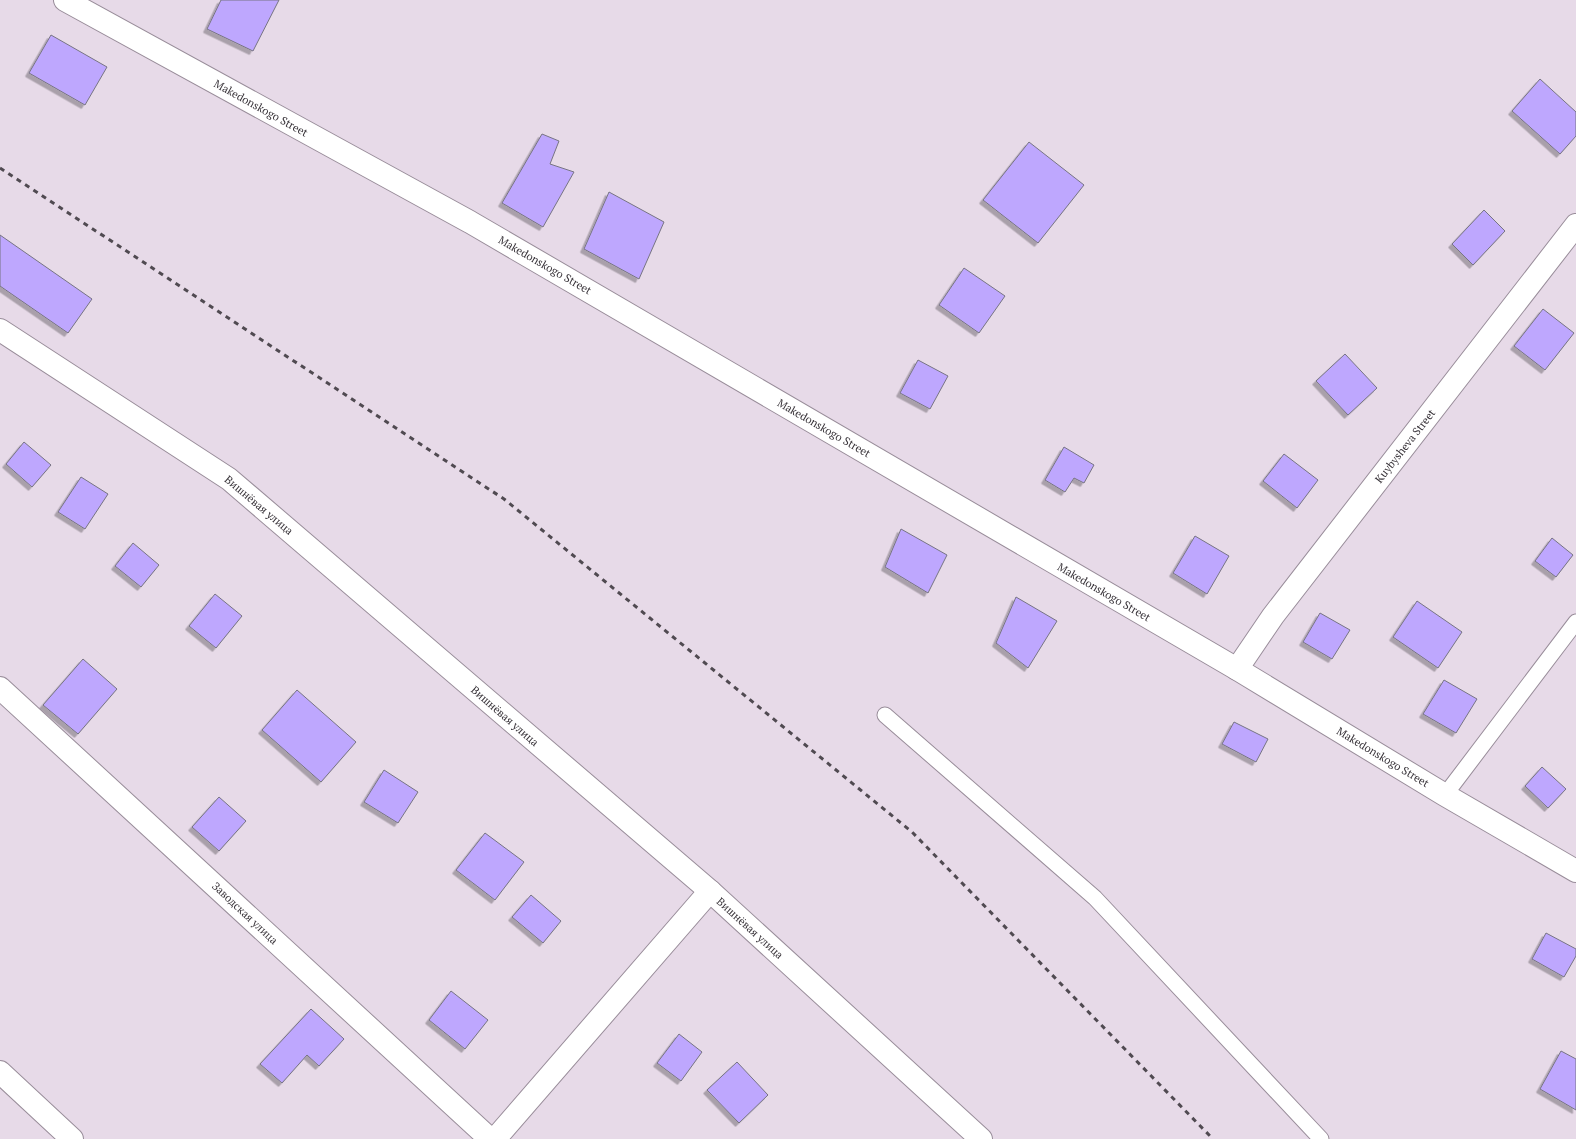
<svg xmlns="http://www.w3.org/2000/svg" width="1576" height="1139" viewBox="0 0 1576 1139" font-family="'PT Serif',serif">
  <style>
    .building { fill: #bea7fe; stroke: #777483; filter: url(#shadow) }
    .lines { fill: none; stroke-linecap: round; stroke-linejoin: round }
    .lane-casing { stroke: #998d9a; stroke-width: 17 }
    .street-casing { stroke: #998d9a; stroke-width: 24 }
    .secondary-casing { stroke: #998d9a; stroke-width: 24 }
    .lane { stroke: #fff; stroke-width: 15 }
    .street { stroke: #fff; stroke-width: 22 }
    .secondary { stroke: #fff; stroke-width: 22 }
    .rail { stroke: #504a51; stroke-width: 3; stroke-dasharray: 5 5; stroke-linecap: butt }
    .labels { text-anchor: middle; stroke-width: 4; stroke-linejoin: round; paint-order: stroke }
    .street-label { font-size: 11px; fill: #39343a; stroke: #fff }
  </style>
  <defs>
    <filter id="shadow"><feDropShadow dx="-3.5" dy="3.5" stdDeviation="0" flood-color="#0004"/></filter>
  </defs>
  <rect width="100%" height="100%" fill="#e7dae8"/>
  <path class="building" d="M221,0H279L253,51L207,29Z
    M51,35L107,67L85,105L29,73Z
    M1540,79L1576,112V136L1560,154L1512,111Z
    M542,134L559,141L550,164L574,172L543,227L502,203Z
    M1029,142L1084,185L1038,243L983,200Z
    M609,192L664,222L639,279L584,249Z
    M1484,210L1505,231L1473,265L1452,244Z
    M0,235L92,299L68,333L0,286Z
    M964,268L1005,296L979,333L939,305Z
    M1543,309L1574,333L1545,370L1514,346Z
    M1345,354L1377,388L1348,415L1316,381Z
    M918,360L948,376L930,409L900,393Z
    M24,442L51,465L32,487L6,464Z
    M1064,447L1094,465L1084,483L1074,478L1065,492L1045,480Z
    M1284,454L1318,480L1297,508L1263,481Z
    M81,477L108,494L85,529L58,512Z
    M901,529L947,555L928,593L885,567Z
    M1195,536L1229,556L1207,594L1173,573Z
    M1552,538L1573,555L1556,577L1535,561Z
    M133,543L159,565L141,587L115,566Z
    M215,594L242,616L216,648L189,626Z
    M1016,597L1057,621L1028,668L996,643Z
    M1417,601L1462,632L1438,668L1393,637Z
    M1320,613L1350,630L1332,659L1303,642Z
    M83,659L117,689L78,734L43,705Z
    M1444,680L1477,699L1456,733L1423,714Z
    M297,690L356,742L321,782L262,730Z
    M1234,722L1268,739L1256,762L1222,744Z
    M1542,767L1566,789L1548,808L1525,786Z
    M384,770L418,792L398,823L364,802Z
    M219,797L246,821L219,851L192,827Z
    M485,833L524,862L495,900L456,870Z
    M531,895L561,921L543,943L512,917Z
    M1546,933L1576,949V956L1564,977L1532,959Z
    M451,991L488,1020L465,1049L429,1020Z
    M311,1009L344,1039L319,1066L307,1055L282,1083L260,1064Z
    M679,1034L702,1052L681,1081L657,1063Z
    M1561,1051L1576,1059V1110L1540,1089Z
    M737,1062L768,1095L739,1123L707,1090Z"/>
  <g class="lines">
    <g class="lane-casing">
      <path id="lane" d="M885,715L1095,898L1321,1139
        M1445,795L1576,622"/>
    </g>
    <g class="street-casing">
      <path id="street" d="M1237,669L1273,616L1576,225
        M0,688L490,1139
        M0,1072L72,1139
        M495,1139L710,891"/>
    </g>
    <g class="secondary-casing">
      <path id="secondary" d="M65,0L470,222L1237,669L1445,795L1576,871
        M0,330L229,479L710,891L981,1139"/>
    </g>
    <use href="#lane" class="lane"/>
    <use href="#street" class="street"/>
    <use href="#secondary" class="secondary"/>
    <path class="rail" d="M0,168L504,499L912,832L1213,1139"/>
  </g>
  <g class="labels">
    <g class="street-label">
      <text transform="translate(261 108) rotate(29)" y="4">Makedonskogo Street</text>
      <text transform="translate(545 265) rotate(30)" y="4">Makedonskogo Street</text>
      <text transform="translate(824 428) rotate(30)" y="4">Makedonskogo Street</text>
      <text transform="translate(1405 446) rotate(-52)" y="4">Kuybysheva Street</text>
      <text transform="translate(259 505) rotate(40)" y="4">Вишнёвая улица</text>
      <text transform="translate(1104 592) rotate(30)" y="4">Makedonskogo Street</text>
      <text transform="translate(505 716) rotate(41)" y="4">Вишнёвая улица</text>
      <text transform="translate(1383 757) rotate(31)" y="4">Makedonskogo Street</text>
      <text transform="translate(245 913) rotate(43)" y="4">Заводская улица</text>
      <text transform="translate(750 928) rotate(42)" y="4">Вишнёвая улица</text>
    </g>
  </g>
</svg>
